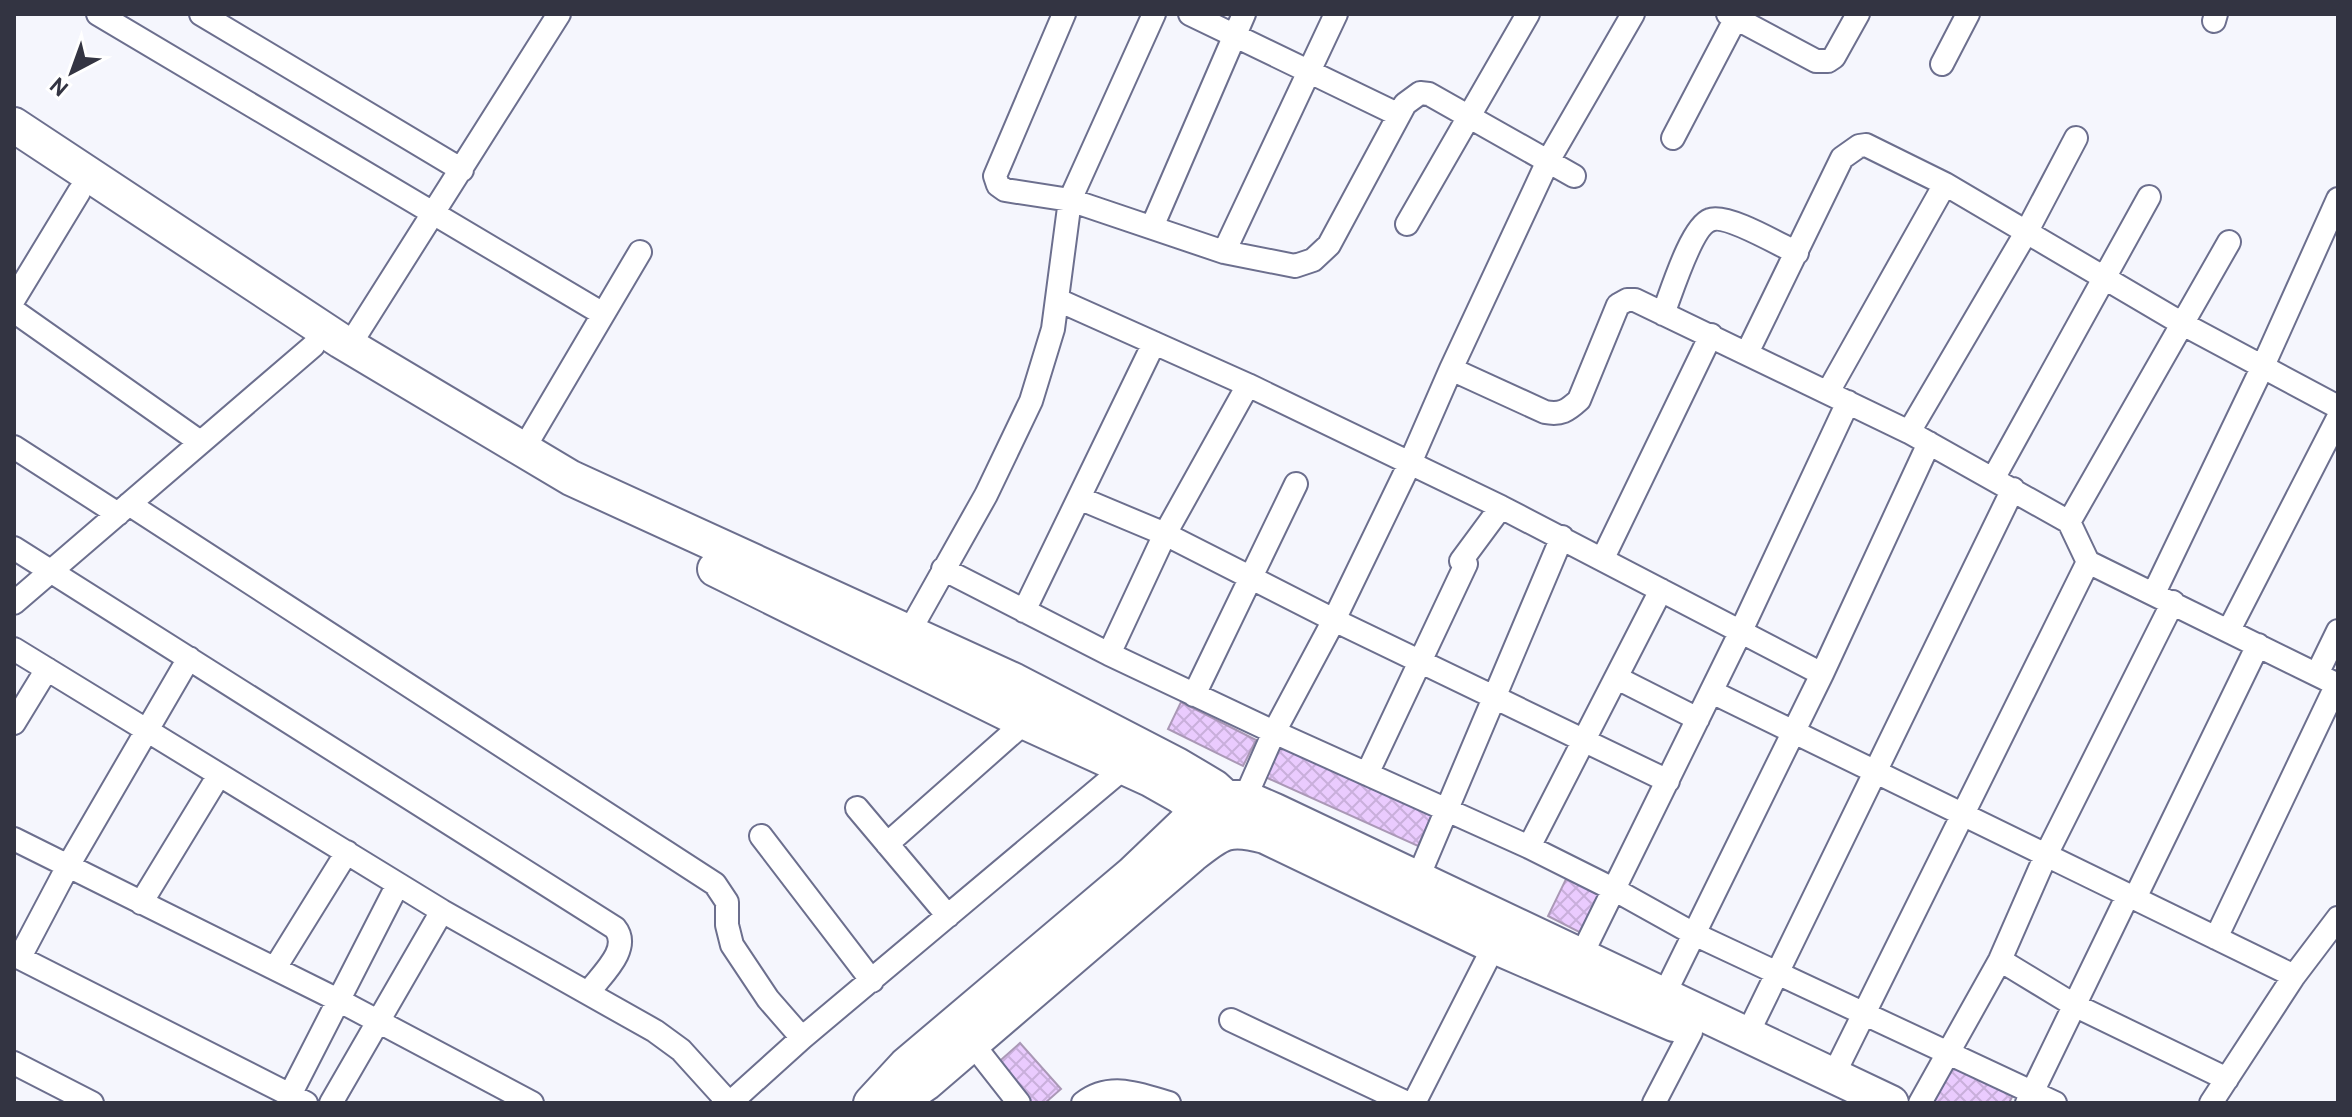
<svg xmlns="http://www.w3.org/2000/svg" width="2352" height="1117" viewBox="0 0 2352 1117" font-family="Overpass,sans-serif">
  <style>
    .building { fill: url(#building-cross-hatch); stroke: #aa98b6; stroke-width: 2 }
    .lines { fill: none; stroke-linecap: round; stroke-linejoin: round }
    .minor-casing { stroke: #6c6f8e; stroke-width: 26 }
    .primary-casing { stroke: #6c6f8e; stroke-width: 38 }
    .minor { stroke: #fff; stroke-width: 22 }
    .primary { stroke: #fff; stroke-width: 34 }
  </style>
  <defs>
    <pattern id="building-cross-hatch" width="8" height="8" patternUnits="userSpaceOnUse" patternTransform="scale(2)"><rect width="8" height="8" fill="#eacbfe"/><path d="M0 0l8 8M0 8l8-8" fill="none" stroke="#c9afdb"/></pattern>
  </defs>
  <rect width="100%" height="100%" fill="#f5f6fd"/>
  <path class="building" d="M1181,702L1256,740L1243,766L1168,729Z
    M1278,742L1433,813L1418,846L1263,776Z
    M1567,877L1605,896L1585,935L1548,916Z
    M1020,1043L1061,1089L1045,1103H1028L994,1066Z
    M1949,1064L2013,1095L2009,1103H1932Z"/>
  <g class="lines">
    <g class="minor-casing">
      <path id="minor" d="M98,14L603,314
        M201,14L462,170
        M1064,14L995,176L998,185L1005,190L1070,200L1224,252L1295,266L1313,260L1329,245L1405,104L1420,93L1429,94L1574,176
        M1190,14L1399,115
        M1728,14L1816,61H1828L1834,57L1858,14
        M2214,21L2216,14
        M1942,64L1968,14
        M1673,138L1738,14
        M1407,224L1528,14
        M1152,227L1244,14
        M2229,242L2069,522L2088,562L2338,685
        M1224,252L1336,14
        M14,299L79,192
        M1058,300L1248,385L1501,507L1822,674
        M14,311L200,442
        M1663,314C1671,294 1691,227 1710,220C1726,213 1780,245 1797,253
        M349,346L559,14
        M1747,353L1842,158L1859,146L1866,145L1945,184L2181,323L2338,407
        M1451,369L1545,412C1561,415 1567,411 1579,400L1618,305L1627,300H1635L1909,432L2069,522
        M1828,392L1945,184
        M1909,432L2027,231L2076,138
        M14,447L118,514
        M523,450L640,252
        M1993,479L2149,197
        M1079,498L1165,534L1334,620L1668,781
        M129,504L715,884L727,902V925L732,945L768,999L802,1038
        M14,548L615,928C632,949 601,975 588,993
        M1603,558L1711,335
        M1461,561L1501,507
        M943,569L1109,654L1274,732L1529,847L1615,890L1694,934L2055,1103
        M2154,593L2263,366L2338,199
        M14,603L313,346
        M1024,611L1154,343
        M2229,630L2338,418
        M909,632L986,495L1031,401L1053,329L1070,200L1154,14
        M14,649L442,911L655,1031L681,1050L729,1103
        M1109,654L1165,534L1248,385
        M2317,674L2338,631
        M1617,678L1698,719
        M1712,692L2294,976
        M1194,695L1296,484
        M14,723L47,669
        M1367,774L1466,564
        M1245,798L1274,732L1334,620L1410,463L1451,369L1548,161L1633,14
        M857,808L948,916
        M761,836L872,981
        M14,839L338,1000L532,1103
        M887,844L1025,722
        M1529,847L1661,590
        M1417,880L1562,537
        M2135,898L2258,645
        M141,903L219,775
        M2216,938L2337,684
        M14,955L306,1103
        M1581,956L1740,633L1848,402
        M20,957L68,866L189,658
        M2000,960L2074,1005L2227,1079
        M275,968L347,852
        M1664,995L1822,674L1929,443
        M1231,1020L1407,1103
        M964,1033L1019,1103
        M1747,1035L2013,489
        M14,1063L92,1103
        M1833,1076L2088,562
        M290,1095L398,884
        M331,1103L442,911
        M730,1103L802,1038L1125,767
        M1083,1103C1110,1082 1139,1094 1169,1103
        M1414,1103L1494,946
        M1654,1103L1691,1032
        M1920,1103L2000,960L2046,855L2173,602
        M2027,1103L2128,895
        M2211,1103L2294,976L2338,918"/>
    </g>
    <g class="primary-casing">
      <path id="primary" d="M14,125L341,341L571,478L1015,681L1177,765L1214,787L1226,798L1243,830
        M715,569L1025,722L1150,779L1180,796L1198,811L1215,836
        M871,1103L906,1065L1132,874L1198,811L1213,802L1226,798H1245L1275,811L1891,1103
        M897,1103L926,1083L1192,855C1221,832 1228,826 1265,836L1494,946L1674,1024"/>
    </g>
    <use href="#minor" class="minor"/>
    <use href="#primary" class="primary"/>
  </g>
  <rect width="2352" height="1117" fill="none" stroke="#333442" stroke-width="32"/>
  <g transform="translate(72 72) rotate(221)" stroke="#ffffff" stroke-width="6" paint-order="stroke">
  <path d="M0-6L14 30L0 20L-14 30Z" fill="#333442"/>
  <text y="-12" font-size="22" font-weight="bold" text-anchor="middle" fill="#333442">N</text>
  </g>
</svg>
